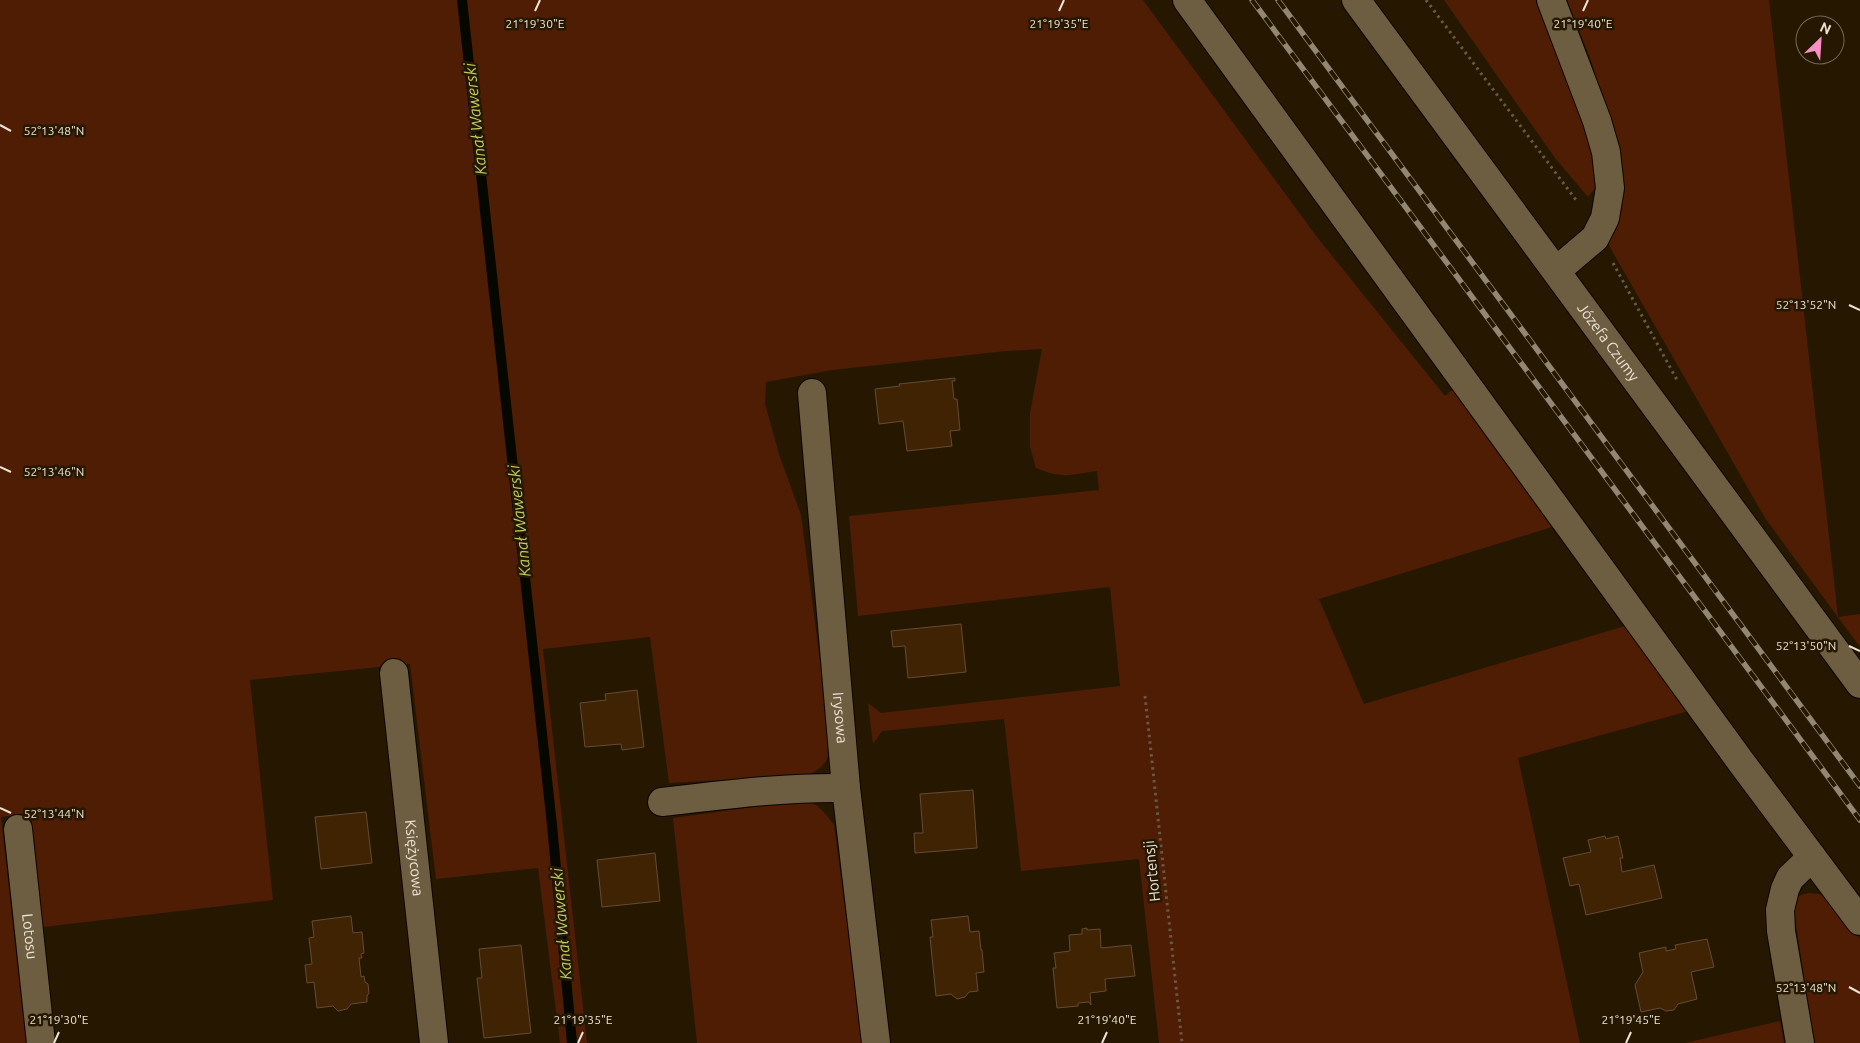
<svg xmlns="http://www.w3.org/2000/svg" width="1860" height="1043" viewBox="0 0 1860 1043" font-family="Ubuntu,sans-serif">
  <style>
    .green { fill: #4f1d04 }
    .lines { fill: none; stroke-linecap: round; stroke-linejoin: round }
    .stream { stroke: #060800; stroke-width: 10 }
    .building { fill: #402303; stroke: #634b37 }
    .minor-casing { stroke: #0e0400; stroke-width: 30 }
    .path { stroke: #665a45; stroke-width: 3; stroke-dasharray: 2.5 4; stroke-linecap: butt }
    .minor { stroke: #6d5e42; stroke-width: 28 }
    .rail-casing { stroke: #928774; stroke-width: 5.5 }
    .rail { stroke: #261800; stroke-width: 4; stroke-dasharray: 11; stroke-linecap: butt }
    .ticks { fill: none; stroke: #ece3d4; stroke-width: 2 }
    .labels { text-anchor: middle; stroke-width: 5; stroke-linejoin: round; paint-order: stroke }
    .street-label { font-size: 15px; fill: #ece3d4; stroke: #261800 }
    .water-label { font-size: 16px; font-style: italic; fill: #bcce63; stroke: #261800 }
    .ticks-label { font-size: 12px; text-anchor: middle; fill: #ece3d4; stroke: #261800; stroke-width: 5; stroke-linejoin: round; paint-order: stroke }
  </style>
  <rect width="100%" height="100%" fill="#261800"/>
  <path class="green" d="M0,0H1143L1317,237L1445,396L1458,385L1497,449L1552,527L1319,599L1364,704L1625,626L1689,711L1518,758L1580,1043H1159L1139,859L1021,871L1004,719L882,731L873,744L868,703L881,713L1120,686L1110,587L858,616L849,516L1099,490L1097,471C1070,475 1062,479 1036,468L1030,447V413L1042,349L1006,351L832,370L766,382L765,404L780,457L801,515L831,746C827,763 824,766 809,775L669,783L650,637L543,649L587,1043H560L538,868L436,879L410,664L250,680L273,900L43,927L31,813L1,817L26,1043H0Z
    M1444,0H1538L1592,145L1596,187L1588,197L1555,158Z
    M1567,0H1769L1838,617L1860,614V647L1765,518L1607,242L1621,212V189L1619,164L1592,63Z
    M804,800C818,803 826,814 834,825L863,1043H697L673,818Z
    M1808,893L1820,894L1835,904L1860,939V1043H1814L1792,898Z
    M1780,1021L1784,1043H1685Z"/>
  <g class="lines">
    <path class="stream" d="M462,0L552,825L572,1043"/>
  </g>
  <path class="building" d="M955,378V381H952L954,399H957L960,430L950,431L952,446L907,451L903,421L879,424L875,389L900,386L899,384Z
    M961,624L966,672L908,678L905,646L893,647L891,631Z
    M637,690L644,747L622,750L621,744L585,747L580,703L606,700L605,694Z
    M973,790L977,848L915,853L914,833H923L920,794Z
    M366,812L372,863L321,869L315,817Z
    M1605,836L1606,839L1618,836L1623,858H1620L1622,872L1654,865L1662,898L1586,915L1579,884L1570,886L1563,858L1591,852L1588,840Z
    M655,853L660,901L602,907L597,860Z
    M351,916L353,933L362,932L364,953L361,954L362,958H359L361,977L364,976L365,982L368,984L369,993L367,996V1002L351,1004L347,1009L338,1011L333,1006L317,1008L314,982L307,983L305,965L312,964L309,938L314,937L312,921Z
    M968,916L970,932L979,931L981,950H982L984,972L976,973L978,991L969,992L965,997L957,999L951,994L936,996L930,937H933L931,920Z
    M1087,928V930L1100,929L1101,948L1131,945L1135,976L1105,979L1106,991L1090,993L1091,1005L1089,1002L1078,1003V1006L1057,1008L1053,968H1056L1054,953L1070,951L1069,935L1082,934V929Z
    M1707,939L1714,967L1691,972L1697,999L1678,1004L1674,1010L1666,1011L1660,1008L1641,1012L1635,985L1643,972L1639,953L1666,947V951L1676,949L1675,945Z
    M521,945L531,1033L484,1038L477,978H482L479,949Z"/>
  <g class="lines">
    <g class="minor-casing">
      <g id="minor">
        <path d="M1187,0L1741,762L1860,921"/>
        <path id="s1" d="M1356,0L1860,684"/>
        <path d="M1551,0L1597,121L1606,152L1610,188L1605,218L1595,238L1556,271"/>
        <path id="s2" d="M812,393L846,788L876,1043"/>
        <path id="s3" d="M394,673L434,1043"/>
        <path d="M662,802C724,795 784,787 846,788"/>
        <path id="s4" d="M18,829L41,1043"/>
        <path d="M1800,1043L1781,931L1780,910L1785,889L1790,878L1812,857"/>
      </g>
    </g>
    <path class="path" d="M1426,0L1576,200
      M1613,263L1677,380
      M1145,696L1182,1043"/>
    <use href="#minor" class="minor"/>
    <g class="rail-casing">
      <path id="rail" d="M1252,0L1860,820
        M1278,0L1860,786"/>
    </g>
    <use href="#rail" class="rail"/>
  </g>
  <path class="ticks" d="M535,11L540,0M1059,11L1064,0M1583,11L1588,0M0,125L11,131M1849,305L1860,310M0,467L11,472M1849,646L1860,651M0,808L11,813M1849,987L1860,993M54,1043L59,1032M578,1043L583,1032M1102,1043L1107,1032M1626,1043L1631,1032"/>
  <g class="labels">
    <g class="street-label">
      <text dy="5" stroke="none"><textPath href="#s1" startOffset="425">Józefa Czumy</textPath></text>
      <text dy="5" stroke="none"><textPath href="#s2" startOffset="326">Irysowa</textPath></text>
      <text dy="5" stroke="none"><textPath href="#s3" startOffset="186">Księżycowa</textPath></text>
      <text transform="translate(1152 871) rotate(-96)" y="5">Hortensji</text>
      <text dy="5" stroke="none"><textPath href="#s4" startOffset="108">Lotosu</textPath></text>
    </g>
    <g class="water-label">
      <text transform="translate(475 119) rotate(-96)" y="6">Kanał Wawerski</text>
      <text transform="translate(519 521) rotate(-96)" y="6">Kanał Wawerski</text>
      <text transform="translate(561 924) rotate(-95)" y="6">Kanał Wawerski</text>
    </g>
  </g>
  <g class="ticks-label">
    <text x="535" y="28">21°19'30"E</text>
    <text x="1059" y="28">21°19'35"E</text>
    <text x="1583" y="28">21°19'40"E</text>
    <text x="54" y="135">52°13'48"N</text>
    <text x="1806" y="309">52°13'52"N</text>
    <text x="54" y="476">52°13'46"N</text>
    <text x="1806" y="650">52°13'50"N</text>
    <text x="54" y="818">52°13'44"N</text>
    <text x="1806" y="992">52°13'48"N</text>
    <text x="59" y="1024">21°19'30"E</text>
    <text x="583" y="1024">21°19'35"E</text>
    <text x="1107" y="1024">21°19'40"E</text>
    <text x="1631" y="1024">21°19'45"E</text>
  </g>
  <g transform="translate(1820 40) rotate(25)"><circle r="24" fill="#261800" stroke="#756955"/>
  <path d="M0-4L9 19L0 12L-9 19Z" fill="#fa8fc6"/>
  <text y="-8" font-size="14" font-weight="bold" text-anchor="middle" fill="#ece3d4">N</text>
  </g>
</svg>
